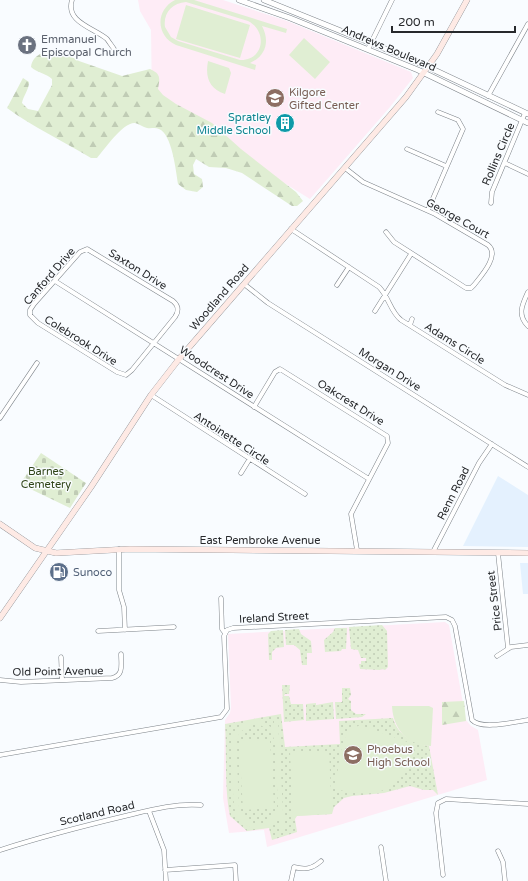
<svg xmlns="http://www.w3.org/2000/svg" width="528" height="881" viewBox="0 0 528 881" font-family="'Varela Round',sans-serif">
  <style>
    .built { fill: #e4f1fe }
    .education { fill: #feecf6 }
    .grass { fill: url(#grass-dots) }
    .forest { fill: url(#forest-firs) }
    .cemetery { fill: url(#cemetery-stones) }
    .park { fill: #e0eed3; fill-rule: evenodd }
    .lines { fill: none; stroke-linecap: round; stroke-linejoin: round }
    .minor-casing { stroke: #7d8389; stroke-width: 5 }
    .tertiary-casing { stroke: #7d8389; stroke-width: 6 }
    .secondary-casing { stroke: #7d8389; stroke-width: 6 }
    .minor { stroke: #fff; stroke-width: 4 }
    .tertiary { stroke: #fff; stroke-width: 5 }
    .secondary { stroke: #feeae5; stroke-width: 5.5 }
    .labels { text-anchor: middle; stroke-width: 3; stroke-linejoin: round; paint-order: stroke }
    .worship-label { font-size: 11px; fill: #5b616d; stroke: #f9fcff; text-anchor: start }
    .street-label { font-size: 11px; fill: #27292c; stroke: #f9fcff }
    .education-label { font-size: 11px; fill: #785e54; stroke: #f9fcff; text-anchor: start }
    .culture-label { font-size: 11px; fill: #0d838f; stroke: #f9fcff; text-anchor: end }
    .park-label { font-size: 11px; fill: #304519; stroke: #f9fcff }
    .service-label { font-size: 11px; fill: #4e5e75; stroke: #f9fcff; text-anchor: start }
  </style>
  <defs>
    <pattern id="grass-dots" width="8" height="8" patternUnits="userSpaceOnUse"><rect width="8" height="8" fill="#e0eed3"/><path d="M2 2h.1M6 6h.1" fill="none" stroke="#c0ccb5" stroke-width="1.8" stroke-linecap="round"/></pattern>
    <pattern id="forest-firs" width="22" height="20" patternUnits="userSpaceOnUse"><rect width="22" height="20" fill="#e0eed3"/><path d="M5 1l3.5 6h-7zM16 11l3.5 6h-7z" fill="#c0ccb5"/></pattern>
    <pattern id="cemetery-stones" width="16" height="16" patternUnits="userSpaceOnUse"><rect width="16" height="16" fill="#e0eed3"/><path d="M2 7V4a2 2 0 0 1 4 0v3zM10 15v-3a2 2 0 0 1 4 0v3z" fill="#c0ccb5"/></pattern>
  </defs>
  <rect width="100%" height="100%" fill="#f9fcff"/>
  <path class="built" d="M498,476L528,495V547L463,546Z
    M520,563H528V594H523Z"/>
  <path class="education" d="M138,0H223L287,21L411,72L413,78L390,107L310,199L152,101L151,30L140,11Z
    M445,622L449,625L466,720L471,726L478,730L487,780L267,847L264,830L229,833L223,798L225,720L230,713L231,707L228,634Z"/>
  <path class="grass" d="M382,625L387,631L388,667L385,670L382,669L380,670L360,669L359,664H361V661H366V658H361L358,650L351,649L349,627Z
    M335,628H347L346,649H342L341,651L325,652L324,640L333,632Z
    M299,629L301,634L311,641L312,653H307V665H302L300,650L294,645H286L285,630Z
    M283,630L284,647L276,648L272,652V660H269L268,634L271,631Z
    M290,685L289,694H285L284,696H289L291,704H303L304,720L284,722L282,685Z
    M342,688H350L351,695L348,699L351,701V710L356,714H366L362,717L336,719L335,702H342Z
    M333,702L334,719L306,721V704L316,703V705Z
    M281,714L285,747L340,744L339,721L393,718C397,734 413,744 429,746L438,795L433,790H424L410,786L384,793L352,796L344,798L334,807L332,814L297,816L295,819L297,832L272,840L269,828L247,831L230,816C224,786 227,754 225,724Z"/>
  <path class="forest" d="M59,50L79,61L122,76L150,69C161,74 160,78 158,89L163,95L176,104L212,123L241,149L296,192L303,201L297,206H292L242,173L226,168L209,167L196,159L193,165L194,174L202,179L203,187L197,192L186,190L178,184C176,171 172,134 159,129C155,127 151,129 147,128C143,127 139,124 135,123C123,122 104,150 97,158H91C63,141 33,127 7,108L23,78L29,82C29,90 23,96 22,103L28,109L38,111L52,85V79C46,73 37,73 31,67C33,53 47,51 59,50Z
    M464,701L466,721L442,725V702Z"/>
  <path class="cemetery" d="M41,453L86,483L70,508L20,484Z"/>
  <path class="park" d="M175,0H194L287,29L286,33L262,26C270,41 266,56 250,63L256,65L255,70L176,45C156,36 155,10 175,0ZM186,2L248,21C268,31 264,61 240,60L178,41L171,37L165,27C163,13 172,3 186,2Z
    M186,5L250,25L240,58L176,39Z
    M304,38L330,62L315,79L289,55Z
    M208,61L229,68L231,73L225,94C209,89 205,77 208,61Z
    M392,706H429L433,708L431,746C408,746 393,729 392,706Z
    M251,720L261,721L274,729V720H278L284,830L280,831L279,818C268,833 245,832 236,815C233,806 229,743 233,735C236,727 243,723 251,720ZM253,724C264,725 272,731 275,742L278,808L272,819L263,824C251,825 242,819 239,807L236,741L240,732Z
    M360,725L416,745C402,789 381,801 336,789C337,776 340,740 349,731C352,728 357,727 360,725Z
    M270,740L274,808L243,810L239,741Z
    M329,751L332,814L293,816L290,752Z"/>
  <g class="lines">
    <g class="minor-casing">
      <path id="minor" d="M72,0C65,22 94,28 107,39C109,42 112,46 114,49
        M368,49L392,0
        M488,96L528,24
        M407,149L446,166
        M505,163L528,174
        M345,168L363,182L435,214L488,245C500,255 482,275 474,285L471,288H466L394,242L386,232
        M491,203L492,192L525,113
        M428,210L463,129L458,120L438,112
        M291,229L379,287C389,297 390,311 401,320L505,385L528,395
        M87,249L173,301C179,306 179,311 175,317L132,370L126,375L117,372L38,323L30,315V310L34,304L80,252Z
        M55,281L369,479
        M244,284L268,303L528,467
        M337,285L349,267
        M528,292C522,305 517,315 528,326
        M375,311L411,254
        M410,325L412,319
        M151,395L305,494
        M254,407L275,372L280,369L387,436L388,443L351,514L357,550
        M0,418L37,363
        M241,473L249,460
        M119,549V590L124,607L125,630
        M433,552L479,463L492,444
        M498,553L508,648
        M221,598L222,629L225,633
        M98,631L174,627
        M497,656L511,647L528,645
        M61,657L62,680
        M0,680L21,682L112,678C124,675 121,665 121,654
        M0,755L221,717L227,709L224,636L227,630L233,628L446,617L452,620L455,626L472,720C481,730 514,722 528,720
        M149,811L164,850L166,881
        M381,847L386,881
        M0,850C41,837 83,826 125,816C150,810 175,803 201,805
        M498,851L503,862L505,881
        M165,870L235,865L236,881
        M443,875L436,813L438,803L446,799L528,804
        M291,881L294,867C305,870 312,869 321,861"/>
    </g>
    <g class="tertiary-casing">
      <path id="tertiary" d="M239,0L290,18L418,70L528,123
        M264,0L413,60L528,114"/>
    </g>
    <g class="secondary-casing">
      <path id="secondary" d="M0,524L35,548L56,553L130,549L528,553
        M0,618L91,487L151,395L179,359L406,97L437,54L467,0"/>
    </g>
    <use href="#minor" class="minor"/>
    <use href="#tertiary" class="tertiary"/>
    <use href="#secondary" class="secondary"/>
  </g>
  <defs>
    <g id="church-disc" transform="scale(1)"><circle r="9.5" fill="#6b7280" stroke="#f9fcff"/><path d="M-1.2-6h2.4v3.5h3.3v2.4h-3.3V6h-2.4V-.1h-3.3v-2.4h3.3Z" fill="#fff"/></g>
    <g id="school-disc" transform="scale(1)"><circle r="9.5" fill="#8d6e63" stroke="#f9fcff"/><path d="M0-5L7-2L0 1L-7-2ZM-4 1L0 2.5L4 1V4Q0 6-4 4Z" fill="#fff"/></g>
    <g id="building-disc" transform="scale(1)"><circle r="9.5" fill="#0f9aa8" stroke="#f9fcff"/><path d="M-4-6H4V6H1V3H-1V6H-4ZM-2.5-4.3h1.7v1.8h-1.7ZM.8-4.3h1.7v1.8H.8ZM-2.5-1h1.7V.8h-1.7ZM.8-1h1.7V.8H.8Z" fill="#fff"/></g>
    <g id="fuel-disc" transform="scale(1)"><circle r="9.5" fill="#5c6f8a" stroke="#f9fcff"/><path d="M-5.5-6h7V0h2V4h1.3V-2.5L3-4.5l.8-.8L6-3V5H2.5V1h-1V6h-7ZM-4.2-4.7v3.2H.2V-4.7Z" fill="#fff"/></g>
  </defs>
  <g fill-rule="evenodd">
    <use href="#church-disc" x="27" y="45"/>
    <use href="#school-disc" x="275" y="98"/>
    <use href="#building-disc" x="285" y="123"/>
    <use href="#fuel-disc" x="59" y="572"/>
    <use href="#school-disc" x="353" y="755"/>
  </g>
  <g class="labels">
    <g class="worship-label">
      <text x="41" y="43">Emmanuel<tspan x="41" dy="13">Episcopal Church</tspan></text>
    </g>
    <g class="street-label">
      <text transform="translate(389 48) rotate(23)" y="4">Andrews Boulevard</text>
      <text transform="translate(498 154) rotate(-67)" y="4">Rollins Circle</text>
      <text transform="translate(458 218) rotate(29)" y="4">George Court</text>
      <text transform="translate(138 269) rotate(32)" y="4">Saxton Drive</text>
      <text transform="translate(49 276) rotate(-49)" y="4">Canford Drive</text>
      <text transform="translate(219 297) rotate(-49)" y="4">Woodland Road</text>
      <text transform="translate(81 340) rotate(32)" y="4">Colebrook Drive</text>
      <text transform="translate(455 343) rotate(32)" y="4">Adams Circle</text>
      <text transform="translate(390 369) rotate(32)" y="4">Morgan Drive</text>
      <text transform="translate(217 372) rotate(33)" y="4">Woodcrest Drive</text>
      <text transform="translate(351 402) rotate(32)" y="4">Oakcrest Drive</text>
      <text transform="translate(232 438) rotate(33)" y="4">Antoinette Circle</text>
      <text transform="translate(453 493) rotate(-63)" y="4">Renn Road</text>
      <text x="260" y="544">East Pembroke Avenue</text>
      <text transform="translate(494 601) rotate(-97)" y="4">Price Street</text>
      <text transform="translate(274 617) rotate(-3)" y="4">Ireland Street</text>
      <text transform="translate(58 671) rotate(-1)" y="4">Old Point Avenue</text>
      <text transform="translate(97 813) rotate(-13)" y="4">Scotland Road</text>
    </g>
    <g class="education-label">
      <text x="289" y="96">Kilgore<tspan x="289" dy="13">Gifted Center</tspan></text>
      <text x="367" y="753">Phoebus<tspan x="367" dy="13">High School</tspan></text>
    </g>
    <g class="culture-label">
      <text x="271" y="121">Spratley<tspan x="271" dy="13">Middle School</tspan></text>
    </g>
    <g class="park-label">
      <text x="46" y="475">Barnes<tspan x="46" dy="13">Cemetery</tspan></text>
    </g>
    <g class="service-label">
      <text x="73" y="576">Sunoco</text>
    </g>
  </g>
  <path d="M392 26v6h123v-6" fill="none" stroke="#27292c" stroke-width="2"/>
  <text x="398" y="26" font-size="12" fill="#27292c" stroke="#f9fcff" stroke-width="3" paint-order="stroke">200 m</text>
</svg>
